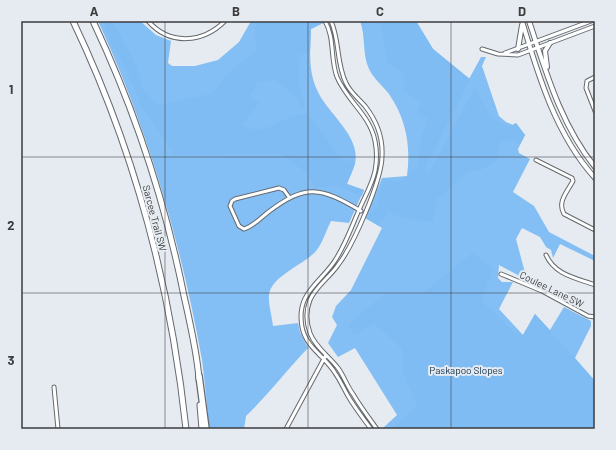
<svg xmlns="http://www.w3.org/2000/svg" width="616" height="450" viewBox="0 0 616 450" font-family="Barlow,sans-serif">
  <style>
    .green { fill: #83bff4 }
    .forest { fill: #7fbcf3 }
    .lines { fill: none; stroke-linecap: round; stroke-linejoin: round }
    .minor-casing { stroke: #64696e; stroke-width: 5 }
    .secondary-casing { stroke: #64696e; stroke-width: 6 }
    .trunk-casing { stroke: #64696e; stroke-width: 7 }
    .motorway-casing { stroke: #64696e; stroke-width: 8 }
    .minor { stroke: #fff; stroke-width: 3 }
    .secondary { stroke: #fff; stroke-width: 4 }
    .trunk { stroke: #fff; stroke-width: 5 }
    .motorway { stroke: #fff; stroke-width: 5.5 }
    .grid { fill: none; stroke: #3b3d3f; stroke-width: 1; stroke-opacity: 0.55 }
    .labels { text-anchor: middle; stroke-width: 4; stroke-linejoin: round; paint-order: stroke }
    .street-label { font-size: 10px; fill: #3b3d3f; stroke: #e6ebf1 }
    .park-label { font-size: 10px; fill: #092c46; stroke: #e6ebf1 }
    .neatline { fill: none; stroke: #3b3d3f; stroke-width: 1.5 }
    .grid-label { font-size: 13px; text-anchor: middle; font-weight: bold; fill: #3b3d3f }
  </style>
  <rect width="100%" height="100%" fill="#e6ebf1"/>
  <path class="green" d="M98,21H140L156,35L171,41L168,63L172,66H195L218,60L239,42L251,21H321L323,23L311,29C310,51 308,72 318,92C329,115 361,136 355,164C353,171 349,178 347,184L364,190L349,223L331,221C327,229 321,246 316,251C305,264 271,276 269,295C268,304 272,316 273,326L298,323L300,332L308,348C286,371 268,395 246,416L244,429H209C207,406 205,382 202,360C181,243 148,129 98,21Z
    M360,21H416L433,49L469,79L481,57H486L482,66L499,116L506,122L513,125L516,123L525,135L518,149L519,153L530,159L513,192L534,206L549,232L595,256V261L560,244L553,258L551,250L546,247L540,237L522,228L516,239L527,280L499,265L498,278L502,282H513L499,309L523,335L535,314L550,330L564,307L591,321V326L575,358L595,381V429H382L397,415L355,348L338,357L328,343L337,325L332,317L336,306L351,290L382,228L365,218L382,178L407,176C411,145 406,119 389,94C383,86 373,78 369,69C362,54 366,37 360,21Z"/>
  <path class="forest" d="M102,21H112L134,60L144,91L157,105L211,94L233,69L256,51L255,27L258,21H321L323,23L311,29L310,52L300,55L298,82L305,106L302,108L298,100L276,80L258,82L249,98L260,102L242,124C258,137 273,124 288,118C294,115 301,115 307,113L341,159L355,163L347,184L364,190L362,196L337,186L315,188L308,174L281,153L175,155L142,107L123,63L109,39Z
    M381,21H416L433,49L470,79L424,169L429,174L475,88L491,118L509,127L516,123L525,135L520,144L511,140L500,142L497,160L481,170L468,172L437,199L433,222C418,220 402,219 388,212L378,225L367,219L378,204V195L385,179L401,182L418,165L421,137L428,118L416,113L421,102L404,91V73L387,63Z
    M472,253L493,268L481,301L514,332L523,335L535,314L595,381V429H393L417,406L403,373L402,349L374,323L354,335L348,325L385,293H423Z"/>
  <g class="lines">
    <g class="minor-casing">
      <path id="minor" d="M148,21C170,46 203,43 225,21
        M325,21C335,38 330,59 337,77C347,101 370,115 375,141C377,151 377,161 375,171C372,185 364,198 359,210C351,228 345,246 334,262C318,285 296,294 302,327C306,348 325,356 335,373C340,380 344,389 348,396C355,408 363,418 371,429
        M331,21C340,41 336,63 346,83C350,92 358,98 365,106C376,120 383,138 382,156C382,180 353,246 338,265C330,277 316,286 310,300C306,310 306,322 310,333C315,347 329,356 338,368C344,376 347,386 353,394C360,406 369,418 377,429
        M482,49L498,54L518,55L595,26
        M505,53L591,21
        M595,77L587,81L586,88L595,111
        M536,160L572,178L573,181C567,192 557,202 564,214L595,230
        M289,197L284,190L279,188L235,199L232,201L230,206L239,226L244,229C252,227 260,219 267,213C306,183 320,187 361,211
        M546,255C555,275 576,278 595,285
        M501,274L542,291L588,316L595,317
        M54,387L58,429
        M286,429L326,355"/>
    </g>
    <g class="secondary-casing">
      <path id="secondary" d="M522,21C538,75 556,135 595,178
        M529,21C546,72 561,125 595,167
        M518,49L522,25
        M547,67L545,51L550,43"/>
    </g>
    <g class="trunk-casing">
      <path id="trunk" d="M73,21C134,149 171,288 186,429
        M93,21C134,108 165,201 184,296C190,323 197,352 199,379
        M200,405L202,429"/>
    </g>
    <g class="motorway-casing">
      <path id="motorway" d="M199,376L206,429"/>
    </g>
    <use href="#minor" class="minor"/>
    <use href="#secondary" class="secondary"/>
    <use href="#trunk" class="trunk"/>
    <use href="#motorway" class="motorway"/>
  </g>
  <path class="grid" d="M165,21V429M308,21V429M451,21V429M21,157H595M21,293H595"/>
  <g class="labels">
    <g class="street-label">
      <text transform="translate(155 218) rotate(75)" y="4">Sarcee Trail SW</text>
      <text transform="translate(552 289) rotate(26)" y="4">Coulee Lane SW</text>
    </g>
    <g class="park-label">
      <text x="466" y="374">Paskapoo Slopes</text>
    </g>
  </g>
  <rect width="616" height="450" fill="none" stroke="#e6ebf1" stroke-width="44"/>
  <rect x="22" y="22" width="572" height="406" class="neatline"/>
  <g class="grid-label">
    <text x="94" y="16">A</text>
    <text x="236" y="16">B</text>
    <text x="380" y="16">C</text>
    <text x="522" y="16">D</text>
    <text x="11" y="94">1</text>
    <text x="11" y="230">2</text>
    <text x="11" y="365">3</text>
  </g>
</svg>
